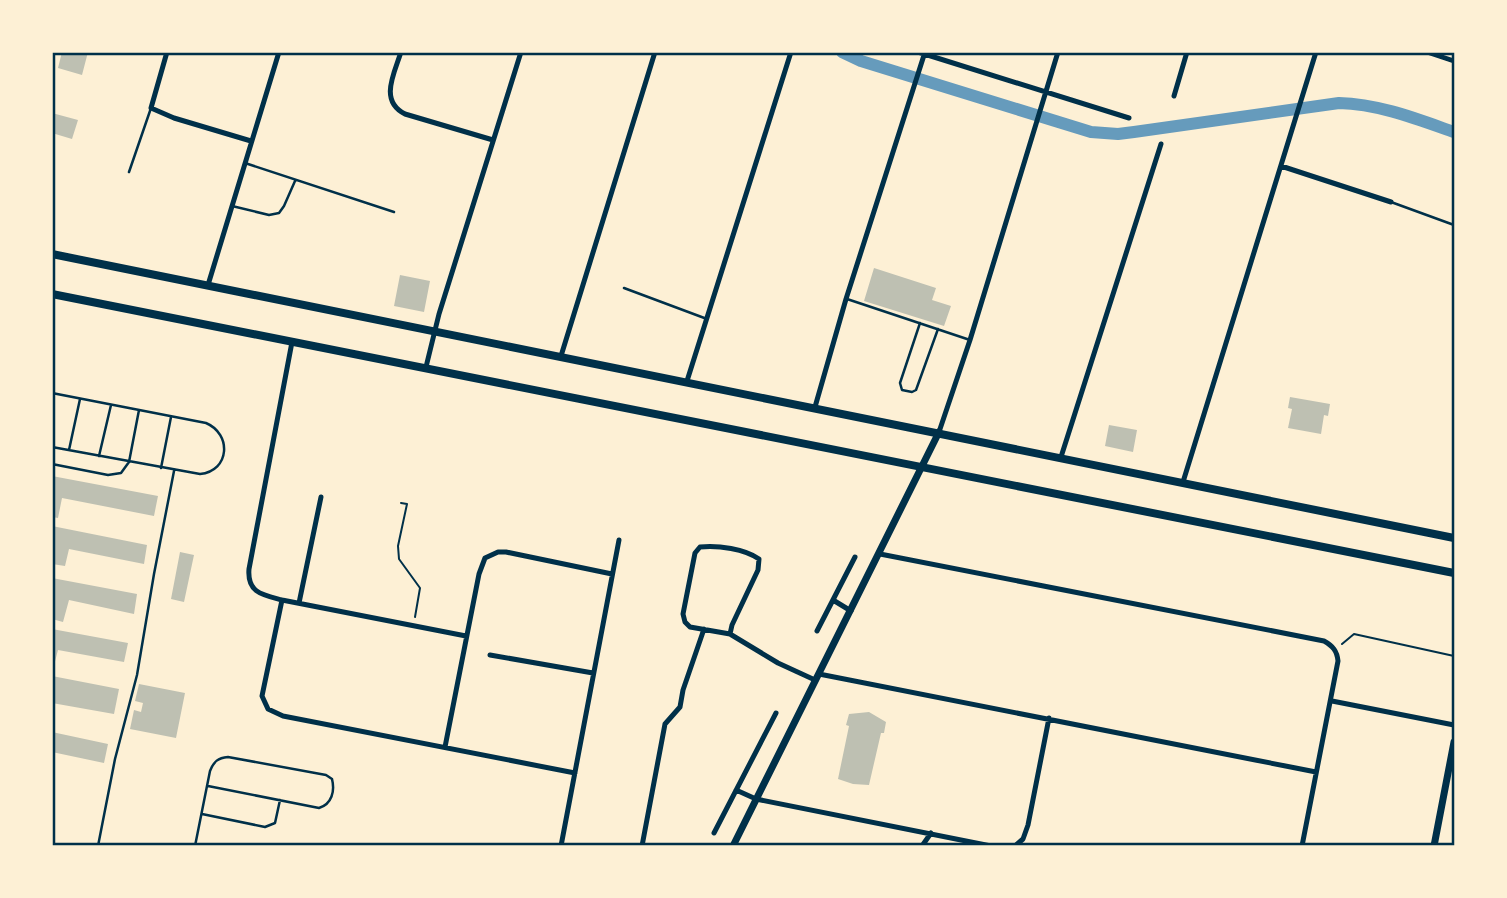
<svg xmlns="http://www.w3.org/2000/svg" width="1507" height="898" viewBox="0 0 1507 898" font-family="'Noto Sans',sans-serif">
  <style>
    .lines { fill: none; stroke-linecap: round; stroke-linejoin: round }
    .canal { stroke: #669bbc; stroke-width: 12 }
    .building { fill: #bec0b2 }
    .path { stroke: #003049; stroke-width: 2 }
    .service { stroke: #003049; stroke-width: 2.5 }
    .minor { stroke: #003049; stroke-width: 5 }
    .tertiary { stroke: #003049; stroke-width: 7 }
    .secondary { stroke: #003049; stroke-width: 8 }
    .neatline { fill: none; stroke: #003049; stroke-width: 2.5 }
  </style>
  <rect width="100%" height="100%" fill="#fdf0d5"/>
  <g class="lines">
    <path class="canal" d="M842,52L861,61L1091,132L1118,134L1134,132L1339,103C1379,104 1417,119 1454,132"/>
  </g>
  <path class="building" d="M62,52H88L82,75L58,68Z
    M52,113L78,120L72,139L52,133Z
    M874,268L936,288L932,300L951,306L944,326L864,301Z
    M400,275L430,281L424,312L394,306Z
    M1290,397L1330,404L1328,416L1324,415L1321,434L1288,428L1292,409L1288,408Z
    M1109,425L1137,430L1133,452L1105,446Z
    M52,476L158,496L154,516L62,498L58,518L52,517Z
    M52,526L147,545L144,564L69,549L65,566L52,564Z
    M180,552L194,555L184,602L171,599Z
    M52,578L137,594L134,614L69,600L63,622L52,619Z
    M52,629L128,643L124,662L58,650L52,673Z
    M52,676L119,689L114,714L52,703Z
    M139,684L185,693L176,738L130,729L134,710L141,712L143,703L135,701Z
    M869,712L886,722L884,733H881L869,785L853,784L838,779L849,726L846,725L849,714Z
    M52,732L108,744L104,763L52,752Z"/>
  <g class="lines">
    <path class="path" d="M401,503L407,504L398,546L399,559L420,588L415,617
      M1342,644L1354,634L1454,656"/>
    <path class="service" d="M245,163L394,212
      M129,172L151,108
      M1391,202L1454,225
      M232,206L269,215L279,213L284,206L295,181
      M624,288L707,319
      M847,299L970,340
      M920,323L900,383L902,390L912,392L916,390L938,329
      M52,393L206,423C232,434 230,471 200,474L52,447
      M69,450L80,399
      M99,456L111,405
      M52,464L108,475L121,473L129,462L139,410
      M161,468L171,417
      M202,814L265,827L275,823L280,800
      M98,846L115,759L137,675L154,574L174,471
      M195,846L210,771C214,761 218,758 228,757L326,775L332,779C335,791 332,804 319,808L208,786"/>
    <path class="minor" d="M167,52L151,108L174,118L251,141
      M401,52C394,74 379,101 405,114L493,140
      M918,52L1129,118
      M1427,52L1454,61
      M1174,96L1187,52
      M1281,166L1391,202
      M208,285L279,52
      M292,342L249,569C247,593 263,595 282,600L466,636
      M561,356L655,52
      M426,367L439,314L521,52
      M687,381L791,52
      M815,407L846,299L925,52
      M939,432L970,340L1058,52
      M1061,457L1161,144
      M1183,482L1316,52
      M880,554L1324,641C1333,646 1337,651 1338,661L1302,846
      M282,600L262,696L268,709L283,716L575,773
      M833,600L851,611
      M299,603L321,497
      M817,631L855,557
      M730,634L732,625L758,570L759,559C745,549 718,545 700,547L695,553L683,614L685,622L690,627L730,634L778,663L815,680
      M490,655L593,673
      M819,674L1316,772
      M1332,701L1454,725
      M445,747L479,574L485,558L498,552H506L612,574
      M736,790L756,799L991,846
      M714,833L776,713
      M561,846L619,540
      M642,846L665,724L680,707L683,690L704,629
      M922,846L931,833
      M1015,846L1023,839L1028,825L1049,718"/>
    <path class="tertiary" d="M733,846L939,432
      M1434,846L1454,742"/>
    <path class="secondary" d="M52,254L1454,538
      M52,294L1454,573"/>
  </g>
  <rect width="1507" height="898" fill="none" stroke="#fdf0d5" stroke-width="108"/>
  <rect x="54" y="54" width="1399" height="790" class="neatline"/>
</svg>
